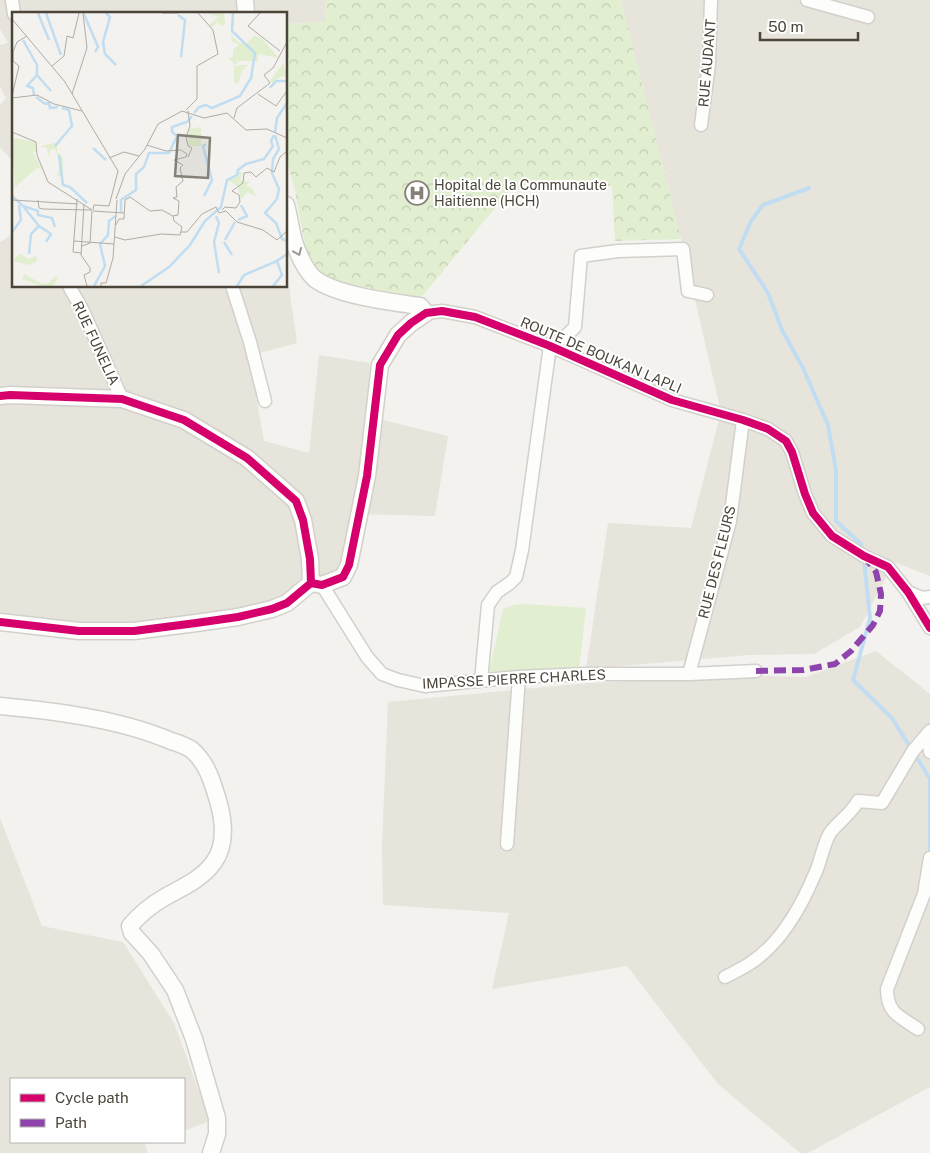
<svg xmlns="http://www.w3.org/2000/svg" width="930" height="1153" viewBox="0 0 930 1153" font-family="'Public Sans',sans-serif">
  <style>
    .residential { fill: #e7e4dc }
    .forest { fill: url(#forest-crowns) }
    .garden { fill: #e1eecf }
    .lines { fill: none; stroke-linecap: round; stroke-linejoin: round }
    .stream { stroke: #c0ddf1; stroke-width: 4 }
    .minor-casing { stroke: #d2d0cb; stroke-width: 15 }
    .tertiary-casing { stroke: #d2d0cb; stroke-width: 19 }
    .minor { stroke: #fdfdfc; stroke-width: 12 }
    .tertiary { stroke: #fdfdfc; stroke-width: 16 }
    .quiet { stroke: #8e44ad; stroke-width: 6; stroke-dasharray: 12 6; stroke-linecap: butt }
    .cycleway-casing { stroke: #fff; stroke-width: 11 }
    .cycleway { stroke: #d6006c; stroke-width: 8 }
    .oneway { stroke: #9b9791 }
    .labels { text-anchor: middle; stroke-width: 4; stroke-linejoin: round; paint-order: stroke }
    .street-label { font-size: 14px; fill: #4b4439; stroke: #fff }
    .poi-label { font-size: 14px; fill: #4b4439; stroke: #fff; text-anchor: start }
    .inset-river { fill: none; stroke: #c0ddf1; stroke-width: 2.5 }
    .inset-road { fill: none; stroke: #b0aca6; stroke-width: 1 }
    .view { fill: #868178; fill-opacity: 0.15; stroke: #868178; stroke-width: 2.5 }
    .inset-edge { fill: none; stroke: #4b4439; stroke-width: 2.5 }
  </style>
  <defs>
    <pattern id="forest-crowns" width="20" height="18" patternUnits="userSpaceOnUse" patternTransform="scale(1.25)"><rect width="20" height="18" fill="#e1eecf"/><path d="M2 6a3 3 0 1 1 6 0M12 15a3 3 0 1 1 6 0" fill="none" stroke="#c3cdb2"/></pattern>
  </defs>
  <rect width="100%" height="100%" fill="#f4f2ee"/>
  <path class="residential" d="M0,0H325L326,22L286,24V14H14V163L0,147V105L6,98L0,86V45L8,43L0,29Z
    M621,0H930V576L894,562L860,627L814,654L749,655L586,669L608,523L691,528L721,412L681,239Z
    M14,234V286H286V266L297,343L249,356L264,441L309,453L319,355L370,363L367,416L448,436L435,516L356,514L339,573L279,601L172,620L121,625L0,619V242Z
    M876,651L930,694V1087L808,1153H800L717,1083L627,966L492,989L509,913L383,905L382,845L388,702L588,683L759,676L806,677Z
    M0,818L42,926L123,942L174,1023L210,1121L184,1131V1079H11V1142H154L145,1145L148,1153H0Z"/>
  <path class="forest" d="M325,0H621L681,239L615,241L612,186L510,190L419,300L322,277L305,246L295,191L286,157V24L326,22Z"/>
  <path class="garden" d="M525,604L586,608L579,670L488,677L503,609L514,605Z"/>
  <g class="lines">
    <path class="stream" d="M809,188L763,205L751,221L739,249L768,293L782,330L803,368L828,425L836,470V521L861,544L863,552
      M864,559L870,618L853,680L892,718L930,779V855"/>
    <g class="minor-casing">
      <path id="minor" d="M12,0L14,14
        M807,0L868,17
        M701,125L709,64L711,0
        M69,286L83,311L122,399
        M232,286L250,342L265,401
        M426,313L442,311L475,317L550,346L672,400L743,420L768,429L786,441L792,452L805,494L813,513L832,536L864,556L888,567L908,592L930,628
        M322,585L367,657L382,674L398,680L425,686L519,677L585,674H689L756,671
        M908,592L922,598L930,597
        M689,674L730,521L743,420
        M481,681L488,605L497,592L510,583L516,577L522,550L550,346L566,336L575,327L581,256L618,251L683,249L688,291L707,295
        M928,733L930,752
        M507,844L519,677
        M725,977C733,973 741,969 749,964C779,945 800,909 814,876C821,862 822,847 830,833C838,822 851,814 858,801L882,803L913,751L930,731
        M918,1029C899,1016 887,1013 887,989L924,894L930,858"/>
    </g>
    <g class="tertiary-casing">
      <path id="tertiary" d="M245,0L246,14
        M286,205C290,219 291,236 297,250C301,260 307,272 315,279C338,296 392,302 420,306L426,313L411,323L398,335L380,365L367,476L349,565L343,577L322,585L311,583
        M0,396L10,395L122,399L184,420L247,458L296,501L303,520L310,559L311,583L287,603L272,609L238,617L196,623L134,631H79L0,622
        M0,706C55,711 120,719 171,741C178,743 186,746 192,750C208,764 213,784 219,804C224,823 226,845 214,862C202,879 183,887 165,897C153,904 139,915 130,926L132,933L151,954L175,990L194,1039L217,1118V1134L211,1153"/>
    </g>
    <use href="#minor" class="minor"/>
    <use href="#tertiary" class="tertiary"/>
    <path class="quiet" d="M756,671L803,670L835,664L851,651L873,625L880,611L881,594L876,572L867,560"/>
    <g class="cycleway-casing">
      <path id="cycleway" d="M0,396L10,395L122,399L184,420L247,458L296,501L303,520L310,559L311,583L287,603L272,609L238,617L196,623L134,631H79L0,622
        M311,583L322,585L343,577L349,565L367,476L380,365L398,335L411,323L426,313L442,311L475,317L550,346L672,400L743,420L768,429L786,441L792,452L805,494L813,513L832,536L864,556L888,567L908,592L930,628"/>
    </g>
    <use href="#cycleway" class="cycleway"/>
  </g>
  <defs><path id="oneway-chevron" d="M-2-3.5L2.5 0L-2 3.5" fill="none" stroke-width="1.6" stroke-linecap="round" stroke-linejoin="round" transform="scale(1.25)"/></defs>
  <use class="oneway" href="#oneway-chevron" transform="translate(298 252) rotate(67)"/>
  <defs>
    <g id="hospital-ring" transform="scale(1.25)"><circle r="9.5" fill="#fff" stroke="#868178" stroke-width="1.5"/><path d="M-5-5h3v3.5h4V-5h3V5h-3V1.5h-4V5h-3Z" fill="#868178"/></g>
  </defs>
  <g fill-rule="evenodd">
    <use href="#hospital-ring" x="417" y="193"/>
  </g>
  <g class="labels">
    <g class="street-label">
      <text transform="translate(707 63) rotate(-85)" y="5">RUE AUDANT</text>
      <text transform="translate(96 343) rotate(65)" y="5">RUE FUNELIA</text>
      <text transform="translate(601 355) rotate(23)" y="5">ROUTE DE BOUKAN LAPLI</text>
      <text transform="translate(717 562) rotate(-76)" y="5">RUE DES FLEURS</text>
      <text transform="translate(514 679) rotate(-3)" y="5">IMPASSE PIERRE CHARLES</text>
    </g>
    <g class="poi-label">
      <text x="434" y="190">Hopital de la Communaute<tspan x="434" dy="16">Haitienne (HCH)</tspan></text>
    </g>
  </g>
  <g transform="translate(12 12)">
    <rect width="275" height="275" fill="#f4f2ee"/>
    <path d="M195,1H212L213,11L210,14L205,10L199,16L197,13L206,5ZM219,23L228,31H235L243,23L250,27L267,46L246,42V49H226L223,53L216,45H221V38L227,32L220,30ZM271,51L275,63L265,66L263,73L258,69ZM229,53H236L230,58L226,72L222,70V54ZM227,159L230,161L228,168L238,170L234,173L241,177L244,184L235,180L229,188L226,175L216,168L226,164ZM8,241L16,247L24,244L25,249L18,253L1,249ZM12,262L30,272L37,271L43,264L46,266L41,274H28L11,267L9,273Z" fill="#e1eecf"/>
    <path d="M189,115V134H176L177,117ZM3,126L23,130L24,139L21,141L30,157L25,156L3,175L0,128ZM49,130L45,133V140L51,145V166L45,163L49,154L43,137H39L36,144L35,136L28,134Z" fill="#e1eecf"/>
    <path class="inset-river" d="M26,1L37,28M34,1L49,43M94,1L98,5L91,30L93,42L104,53M72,2L86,35L83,40M166,3L173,8L169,45M11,28L25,53V63L15,74L21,76L22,83M25,63L39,79M258,76L264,69H275M24,85L33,92L37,91L38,96L46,95M182,101L187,95L194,93L200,96L228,84L239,66L243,41L220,19L221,1M263,120L265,106L275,91M263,123L267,137L261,147L260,161L267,177L265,187L253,201L264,211L270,227L275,229M43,134L60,114L57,98L50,96M81,136L94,148M47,143L51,173L58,175L75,191M0,184L11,194L26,199V203L40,206L43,215M192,184L200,168L191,134L194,132M11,194L27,214L19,222L17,242M109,200V188L124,178V162L132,155L137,141H157L165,124L160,120V115L175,110L180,104M204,204L207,211L202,230L207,261M226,208L235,204L229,193M193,209L209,195L215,168L225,163L226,158L234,152L252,147L261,134L259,129L262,123M27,214L39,222L34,230M0,220L9,208L7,193M213,228L223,210M212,230L220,243M82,274L93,254L88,232L96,223L97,209L104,204M129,274L157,255L178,233L193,209M225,274L232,263L265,249M261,274L270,263L265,249L275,242"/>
    <path class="inset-road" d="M150,1H166M248,1L236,14L268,39M0,7L53,70L106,159L97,194L82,193L81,198M40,54L52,44L55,24L61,26L67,1M60,82L75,36L71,1M246,82L264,94L275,79M0,84L7,54L1,49V40L5,30L15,24M0,86L25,83L42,92L70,99M174,98L185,87V54L206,42L201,18L186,1M222,106L225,96L258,71L252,63L261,56L275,30M0,120L24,130L25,143L36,170L80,198M135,133L154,139L169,138L175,142L174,145L162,148M176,145L180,136L176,134L174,125L178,114L176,99M97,146L112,140L127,144M65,187L61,240L70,241M104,187L113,162L133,137L146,112L170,99L192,106L215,101L234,118L255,117L275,126M0,188L66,192M26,188L27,196L31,197L80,198M72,192L69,243L78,256V260L72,263L75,274M210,198L213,195L224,196L228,190L227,183L220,179L231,171L232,161L239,160L244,165L255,156L262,160L268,145L275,139M81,199L112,201M104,213L107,207H112L113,188L118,185L138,199L150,198L161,204L166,203L167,189L161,186L165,185L164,175L171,169L168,156L171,153L162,148M169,220H175L190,202L204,195L207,201L214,199L225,210L251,218L265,228L275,219M103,225L113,228L149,222L168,223L170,215L162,209L161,204M62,229L102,232M70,234L78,231L80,199M89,274V271H94L101,246L105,188"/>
    <path class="view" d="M166,123L198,126L196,166L163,164Z"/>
    <rect width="275" height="275" class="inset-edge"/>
  </g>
  <rect x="10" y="1078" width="175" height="65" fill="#ffffff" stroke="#b7b4b0"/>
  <rect x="20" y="1094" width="25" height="8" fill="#d6006c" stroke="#b7b4b0"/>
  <text x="55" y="1103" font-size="15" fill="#4b4439">Cycle path</text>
  <rect x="20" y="1119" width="25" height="8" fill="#8e44ad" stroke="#b7b4b0"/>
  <text x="55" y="1128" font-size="15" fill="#4b4439">Path</text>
  <path d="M760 32v8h98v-8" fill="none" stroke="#4b4439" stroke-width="2.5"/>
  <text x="768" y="32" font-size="15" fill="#4b4439" stroke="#ffffff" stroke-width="4" paint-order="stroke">50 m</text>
</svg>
